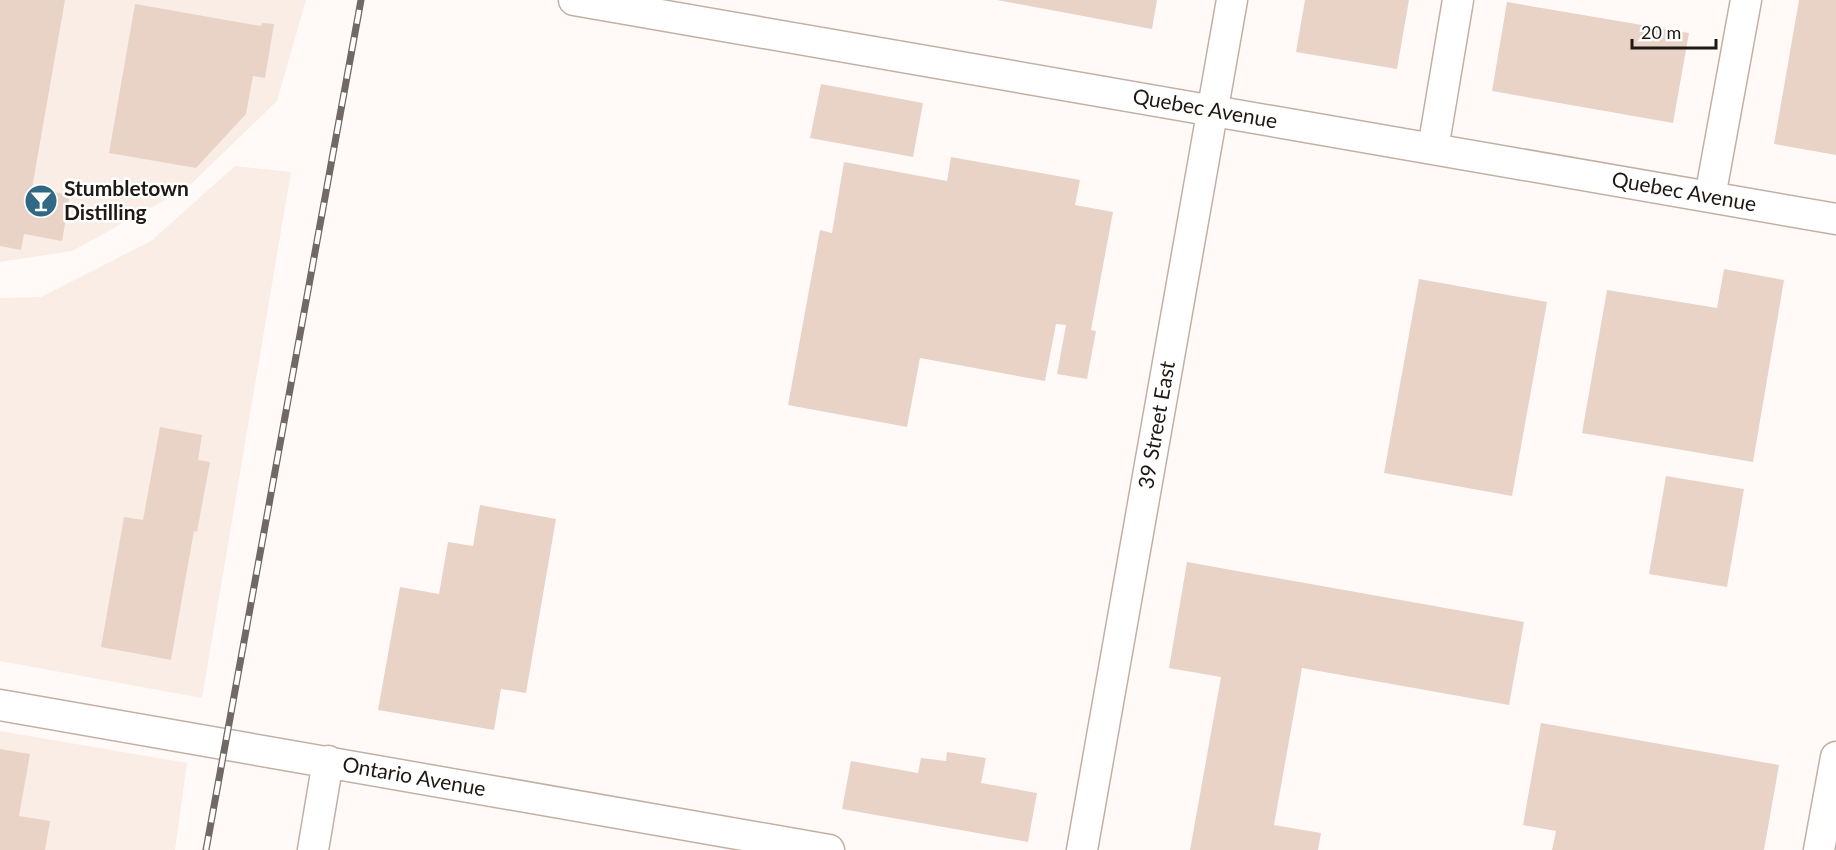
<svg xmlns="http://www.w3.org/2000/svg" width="1836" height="850" viewBox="0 0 1836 850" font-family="Lato,sans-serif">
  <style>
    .built { fill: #f9ede6 }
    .building { fill: #e9d3c7 }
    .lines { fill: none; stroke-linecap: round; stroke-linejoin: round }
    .minor-casing { stroke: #c3afa3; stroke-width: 33 }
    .minor { stroke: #fff; stroke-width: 30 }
    .rail-casing { stroke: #706965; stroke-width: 7 }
    .rail { stroke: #fff; stroke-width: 4.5; stroke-dasharray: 14; stroke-linecap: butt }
    .labels { text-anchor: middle; stroke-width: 5; stroke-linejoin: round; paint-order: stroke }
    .street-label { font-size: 21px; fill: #1f1813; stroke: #fff }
    .poi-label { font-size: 21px; font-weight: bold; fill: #1f1813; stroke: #fff; text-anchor: start }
  </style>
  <rect width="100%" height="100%" fill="#fffaf8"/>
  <path class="built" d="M0,0H306L277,101L187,188L72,251L0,262Z
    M235,166L291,172L202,698L0,661V298L41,297L151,241Z
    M0,731L187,763L175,850H0Z"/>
  <path class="building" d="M0,0H65L32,188L70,195L62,241L24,234L21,250L0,246Z
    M997,0H1157L1152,29Z
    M1305,0H1409L1397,69L1296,52Z
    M1799,0H1836V155L1774,144Z
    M1507,2L1689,33L1673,123L1492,91Z
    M135,4L261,26L262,23L274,24L265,78L253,76L246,114L196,168L109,153Z
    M821,84L923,103L913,157L810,138Z
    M951,157L1080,180L1075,205L1113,212L1091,330L1096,331L1087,379L1057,374L1066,325L1056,324L1045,381L920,358L907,427L788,405L820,230L832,233L844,162L947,181Z
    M1724,269L1784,280L1753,462L1582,433L1607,290L1717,308Z
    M1419,279L1547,302L1512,496L1384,473Z
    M160,427L202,435L198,460L210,462L197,532L194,531L171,660L101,647L124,517L143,520Z
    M1666,476L1744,489L1727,587L1649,574Z
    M480,505L556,519L526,693L501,689L494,730L378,710L400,587L439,594L448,542L473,546Z
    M1187,562L1524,622L1509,705L1302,668L1274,825L1321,833L1318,850H1190L1221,677L1169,668Z
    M1541,723L1779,765L1764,850H1552L1556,831L1523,825Z
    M0,749L30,754L19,816L50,821L45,850H0Z
    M947,752L986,758L981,783L1037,793L1028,842L842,809L851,761L918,773L921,758L946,761Z"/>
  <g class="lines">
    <g class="minor-casing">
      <path id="minor" d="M574,0L1836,219
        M1433,149L1458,0
        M1710,197L1746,0
        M0,705L829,850
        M313,850L328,761
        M1082,850L1232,0
        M1819,850L1836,757"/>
    </g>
    <use href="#minor" class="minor"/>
    <g class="rail-casing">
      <path id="rail" d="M206,850L361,0"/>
    </g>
    <use href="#rail" class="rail"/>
  </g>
  <defs>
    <g id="bar-disc" transform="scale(1.725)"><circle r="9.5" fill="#316883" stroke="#fff"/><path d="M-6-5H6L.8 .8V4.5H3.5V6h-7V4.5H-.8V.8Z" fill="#fff"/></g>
  </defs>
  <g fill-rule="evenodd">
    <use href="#bar-disc" x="41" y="201"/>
  </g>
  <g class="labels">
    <g class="street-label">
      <text transform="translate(1205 109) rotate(10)" y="7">Quebec Avenue</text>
      <text transform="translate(1684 192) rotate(10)" y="7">Quebec Avenue</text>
      <text transform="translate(1157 425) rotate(-80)" y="7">39 Street East</text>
      <text transform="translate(414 777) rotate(10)" y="7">Ontario Avenue</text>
    </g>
    <g class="poi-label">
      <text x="64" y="196">Stumbletown<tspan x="64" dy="24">Distilling</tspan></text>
    </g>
  </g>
  <path d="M1632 39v9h84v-9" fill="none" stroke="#1f1813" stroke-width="3"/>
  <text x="1641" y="39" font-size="18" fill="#1f1813" stroke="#ffffff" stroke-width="4.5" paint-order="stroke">20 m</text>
</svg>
